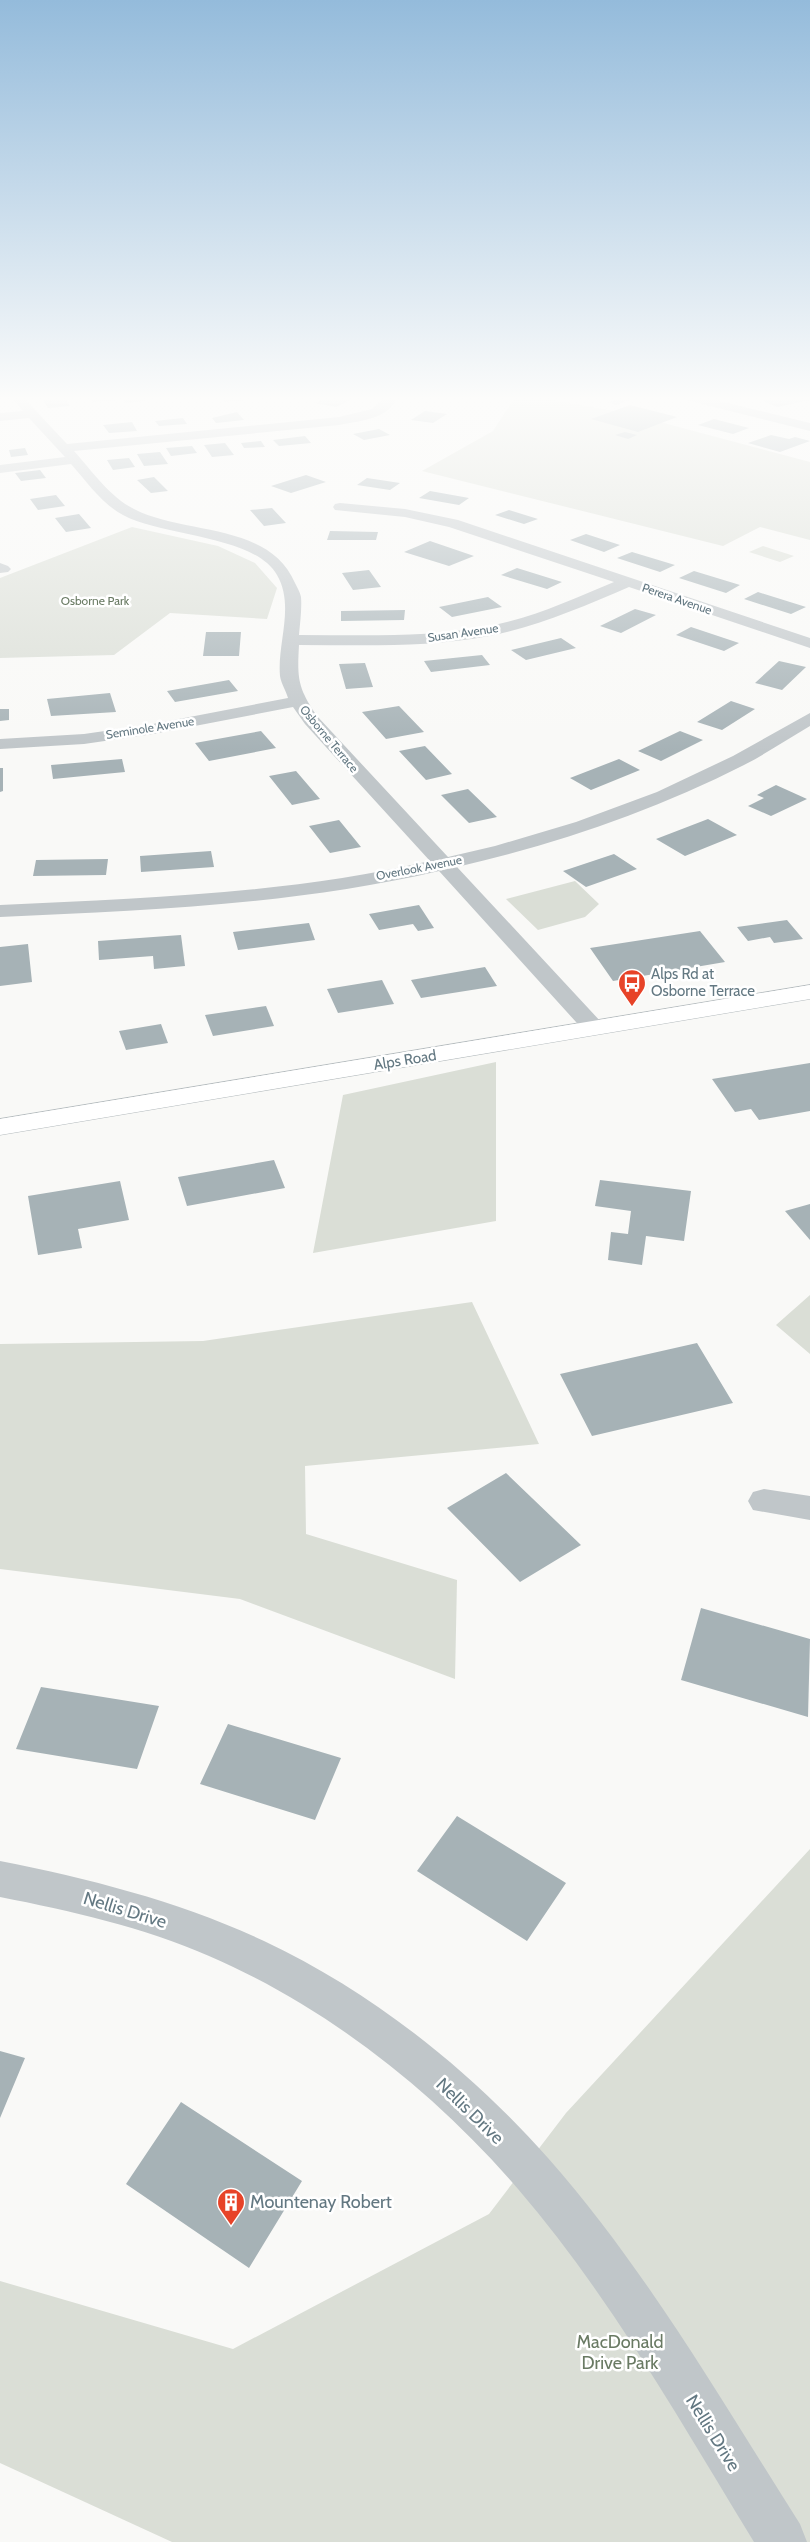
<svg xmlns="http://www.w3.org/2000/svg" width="810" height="2542" viewBox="0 0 810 2542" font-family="Cabin,sans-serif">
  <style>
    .green { fill: #daded6 }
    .building { fill: #a6b2b6 }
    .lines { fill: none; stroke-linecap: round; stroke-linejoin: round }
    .major-casing { stroke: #b3babd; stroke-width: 1 }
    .minor { fill: #c0c6c9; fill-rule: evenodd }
    .major { fill: #fff; fill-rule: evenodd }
    .labels { text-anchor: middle; stroke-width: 5; stroke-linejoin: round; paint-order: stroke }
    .far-street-label { font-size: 12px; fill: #637882; stroke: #fff }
    .far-park-label { font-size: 12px; fill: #697a63; stroke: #fff }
    .poi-label { font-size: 15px; fill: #637882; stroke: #fff; text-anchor: start }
    .street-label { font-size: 15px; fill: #637882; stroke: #fff }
    .near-street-label { font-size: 18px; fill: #637882; stroke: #fff }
    .near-poi-label { font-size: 18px; fill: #637882; stroke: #fff; text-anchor: start }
    .near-park-label { font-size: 18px; fill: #697a63; stroke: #fff }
  </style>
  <rect width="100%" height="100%" fill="#f9f9f7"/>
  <path class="green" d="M515,397H537L630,414L810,462V540L760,527L723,546L422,471L493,431Z
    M132,527L218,546L255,563L277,588L267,619L170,613L114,655L0,658V578Z
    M763,546L794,556L780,562L749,552Z
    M575,881L599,904L585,917L538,930L506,899Z
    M496,1062V1221L313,1253L343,1095Z
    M810,1295V1354L776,1325Z
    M472,1302L539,1444L305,1466L306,1534L457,1580L455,1679L240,1599L0,1569V1344L203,1341Z
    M810,1849V2542H172L0,2463V2281L233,2349L489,2214L566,2113Z"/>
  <path class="building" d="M90,397H113L116,400L93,402Z
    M122,397H142L145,401L126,403Z
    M220,397H244L246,400L224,402Z
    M328,397H340L352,399L336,407L315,403Z
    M604,397H638L616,405L608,402L615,400Z
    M784,397H800L810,400L777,407L763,401Z
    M65,398L70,406L48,408L43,400Z
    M630,405L677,417L638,432L591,419Z
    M425,411L447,414L433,423L411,420Z
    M237,412L244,420L216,423L212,418Z
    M183,418L187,424L159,426L155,421Z
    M714,419L749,428L733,434L698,425Z
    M132,422L137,431L109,433L103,425Z
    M379,429L390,435L364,440L353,434Z
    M625,432L637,435L628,439L615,435Z
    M771,435L789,439L795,437L810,441L780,452L748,443Z
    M305,436L311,443L279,446L273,440Z
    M261,441L265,447L244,448L241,443Z
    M225,443L234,455L212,457L204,445Z
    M192,446L197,453L171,456L166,448Z
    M25,448L28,455L11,457L9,450Z
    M160,452L168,464L144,466L137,454Z
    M129,458L135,467L113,470L107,460Z
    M40,470L46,478L21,481L15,473Z
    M306,475L326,482L291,493L271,486Z
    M154,477L168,491L151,493L137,480Z
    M367,478L400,483L390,490L357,485Z
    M430,491L469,498L459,505L419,498Z
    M56,495L65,506L38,510L30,499Z
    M272,508L286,523L264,526L250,510Z
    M509,510L538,519L524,524L495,515Z
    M79,514L91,528L66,532L55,518Z
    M330,531L378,532L376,540H327Z
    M586,534L620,545L604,552L570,540Z
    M430,541L474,556L449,566L404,552Z
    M632,552L675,565L660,572L617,558Z
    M517,568L562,582L547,589L501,575Z
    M369,570L381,587L353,590L342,573Z
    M694,571L740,585L726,593L679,578Z
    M758,592L806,607L791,614L744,599Z
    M488,597L502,607L452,617L439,607Z
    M635,609L656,615L621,633L600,626Z
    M405,610L404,620L341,621V611Z
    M691,627L739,643L724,651L676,635Z
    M206,632H241L239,656H203Z
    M561,638L576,648L526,660L511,650Z
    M482,655L490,665L431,672L424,661Z
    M779,661L806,667L782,690L755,683Z
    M365,663L373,687L346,689L339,664Z
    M229,680L238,691L175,702L167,691Z
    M110,693L116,712L51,716L47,699Z
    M731,701L755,709L722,730L697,722Z
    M399,706L424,732L386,739L362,712Z
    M0,709H9V720L0,721Z
    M261,731L276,748L209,761L195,743Z
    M680,731L703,740L661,761L638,751Z
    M425,746L452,774L426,780L399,751Z
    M122,759L125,772L53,779L51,765Z
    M619,759L640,770L591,790L570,778Z
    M0,768H3V791L0,792Z
    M296,771L320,799L292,805L269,776Z
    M776,785L807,799L771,816L748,806L764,798L757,795Z
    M468,789L497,817L469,823L441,795Z
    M708,819L737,835L685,856L656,839Z
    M339,820L361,847L330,853L309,826Z
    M211,851L214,867L141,872L140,856Z
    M614,854L637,869L586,887L563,871Z
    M108,859L106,875L33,876L36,860Z
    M419,905L434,928L418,931L413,924L379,930L369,914Z
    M787,920L803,939L774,943L770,937L748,941L737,927Z
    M309,923L315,940L238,950L233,932Z
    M700,931L725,962L613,981L590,948Z
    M181,935L185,966L154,969L153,956L99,960L98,941Z
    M28,944L32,982L0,986V947Z
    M485,967L497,986L421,998L411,980Z
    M382,980L394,1004L338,1013L327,989Z
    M266,1006L274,1026L213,1036L205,1015Z
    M161,1024L168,1043L126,1050L119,1031Z
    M810,1063V1111L759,1120L751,1109L735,1112L712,1079Z
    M274,1160L285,1188L187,1206L178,1177Z
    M600,1180L691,1191L684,1241L646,1236L642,1265L608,1260L611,1232L628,1234L631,1211L595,1206Z
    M120,1181L129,1220L78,1229L82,1248L38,1255L28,1196Z
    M810,1204V1240L785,1211Z
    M697,1343L733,1403L592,1436L560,1374Z
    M506,1473L581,1545L520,1582L447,1508Z
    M701,1608L810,1639L808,1717L681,1680Z
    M41,1687L159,1706L137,1769L16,1749Z
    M228,1724L341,1758L315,1820L200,1784Z
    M457,1816L566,1883L527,1941L417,1871Z
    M0,2051L25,2058L0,2118Z
    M181,2102L302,2181L249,2268L126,2184Z"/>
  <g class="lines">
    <g class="major-casing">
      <path id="major" d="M810,985V999L0,1135V1119Z"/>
    </g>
    <path class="minor" d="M11,397H23L67,444L339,417L372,409L385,397H397C390,419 359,421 339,425L74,451C92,471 110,497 134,509C184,535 269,522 295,583C297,587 300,592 301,597C302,609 300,623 299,635C363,635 426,638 489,626C533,618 573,599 614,582L449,527L405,517L335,510L333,507L335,504L340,503L405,509L458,520L810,638V648L629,587C583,607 538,626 489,636C426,648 362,645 299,645C297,679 298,688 317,716L448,857L495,846L576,822L657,792L733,756L810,713V726C788,739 767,753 744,765C653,811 557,844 457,867L602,1023L606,1028L602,1033L594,1035L586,1033L439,871C294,905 147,910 0,917V905C144,898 288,894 430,861L305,724L293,707L153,734L84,744L0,749V739L84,734L153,724L288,698C286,691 281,683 280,676C277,643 295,606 277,575C254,535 164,537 123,515C102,504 87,482 71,464L0,473V465L65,457L29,418L0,421V413L23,411Z
      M684,397H703L810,423V431L686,400Z
      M0,563L8,566L11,569L8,572L0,573Z
      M764,1489L810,1496V1520L753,1510L748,1501L753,1492Z
      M0,1861C91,1879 181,1902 264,1941C372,1992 469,2069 548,2158C646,2269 721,2400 800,2524L807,2542H754C680,2421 610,2296 518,2189C434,2091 327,2007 209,1956C143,1927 71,1911 0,1897Z"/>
    <use href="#major" class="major"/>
  </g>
  <linearGradient id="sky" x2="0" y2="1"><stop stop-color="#94bbdb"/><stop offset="0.53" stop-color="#fcfcfb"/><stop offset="1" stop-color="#fcfcfb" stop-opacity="0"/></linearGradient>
  <rect width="810" height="752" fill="url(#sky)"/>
  <defs>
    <g id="bus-pin" transform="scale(1.4375)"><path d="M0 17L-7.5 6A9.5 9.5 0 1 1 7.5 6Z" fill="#e74328" stroke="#fff"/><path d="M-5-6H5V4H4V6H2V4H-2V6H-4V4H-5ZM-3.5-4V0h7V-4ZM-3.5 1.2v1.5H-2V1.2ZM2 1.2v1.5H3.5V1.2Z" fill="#fff"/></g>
    <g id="building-pin" transform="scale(1.4375)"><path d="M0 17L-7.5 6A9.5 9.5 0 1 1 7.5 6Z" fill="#e74328" stroke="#fff"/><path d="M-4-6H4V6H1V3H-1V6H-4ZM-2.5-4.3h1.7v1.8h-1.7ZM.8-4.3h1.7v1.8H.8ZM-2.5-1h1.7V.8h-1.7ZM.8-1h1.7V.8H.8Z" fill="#fff"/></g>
  </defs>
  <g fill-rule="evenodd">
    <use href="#bus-pin" x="632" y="983"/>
    <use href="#building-pin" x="231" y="2202"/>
  </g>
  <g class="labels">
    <g class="far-street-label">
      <text transform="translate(677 599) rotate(19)" y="4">Perera Avenue</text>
      <text transform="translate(463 633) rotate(-8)" y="4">Susan Avenue</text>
      <text transform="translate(150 728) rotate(-9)" y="4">Seminole Avenue</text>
      <text transform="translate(329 739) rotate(50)" y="4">Osborne Terrace</text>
      <text transform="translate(419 868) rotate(-11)" y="4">Overlook Avenue</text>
    </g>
    <g class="far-park-label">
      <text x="95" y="605">Osborne Park</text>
    </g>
    <g class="poi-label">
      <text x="651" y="979">Alps Rd at<tspan x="651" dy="17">Osborne Terrace</tspan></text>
    </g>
    <g class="street-label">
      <text transform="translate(405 1060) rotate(-9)" y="5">Alps Road</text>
    </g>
    <g class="near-street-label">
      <text transform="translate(125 1910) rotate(17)" y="6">Nellis Drive</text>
      <text transform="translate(470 2111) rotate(44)" y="6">Nellis Drive</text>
      <text transform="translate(713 2433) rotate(58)" y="6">Nellis Drive</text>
    </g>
    <g class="near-poi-label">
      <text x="250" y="2208">Mountenay Robert</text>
    </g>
    <g class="near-park-label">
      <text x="620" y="2348">MacDonald<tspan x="620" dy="21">Drive Park</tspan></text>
    </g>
  </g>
</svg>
